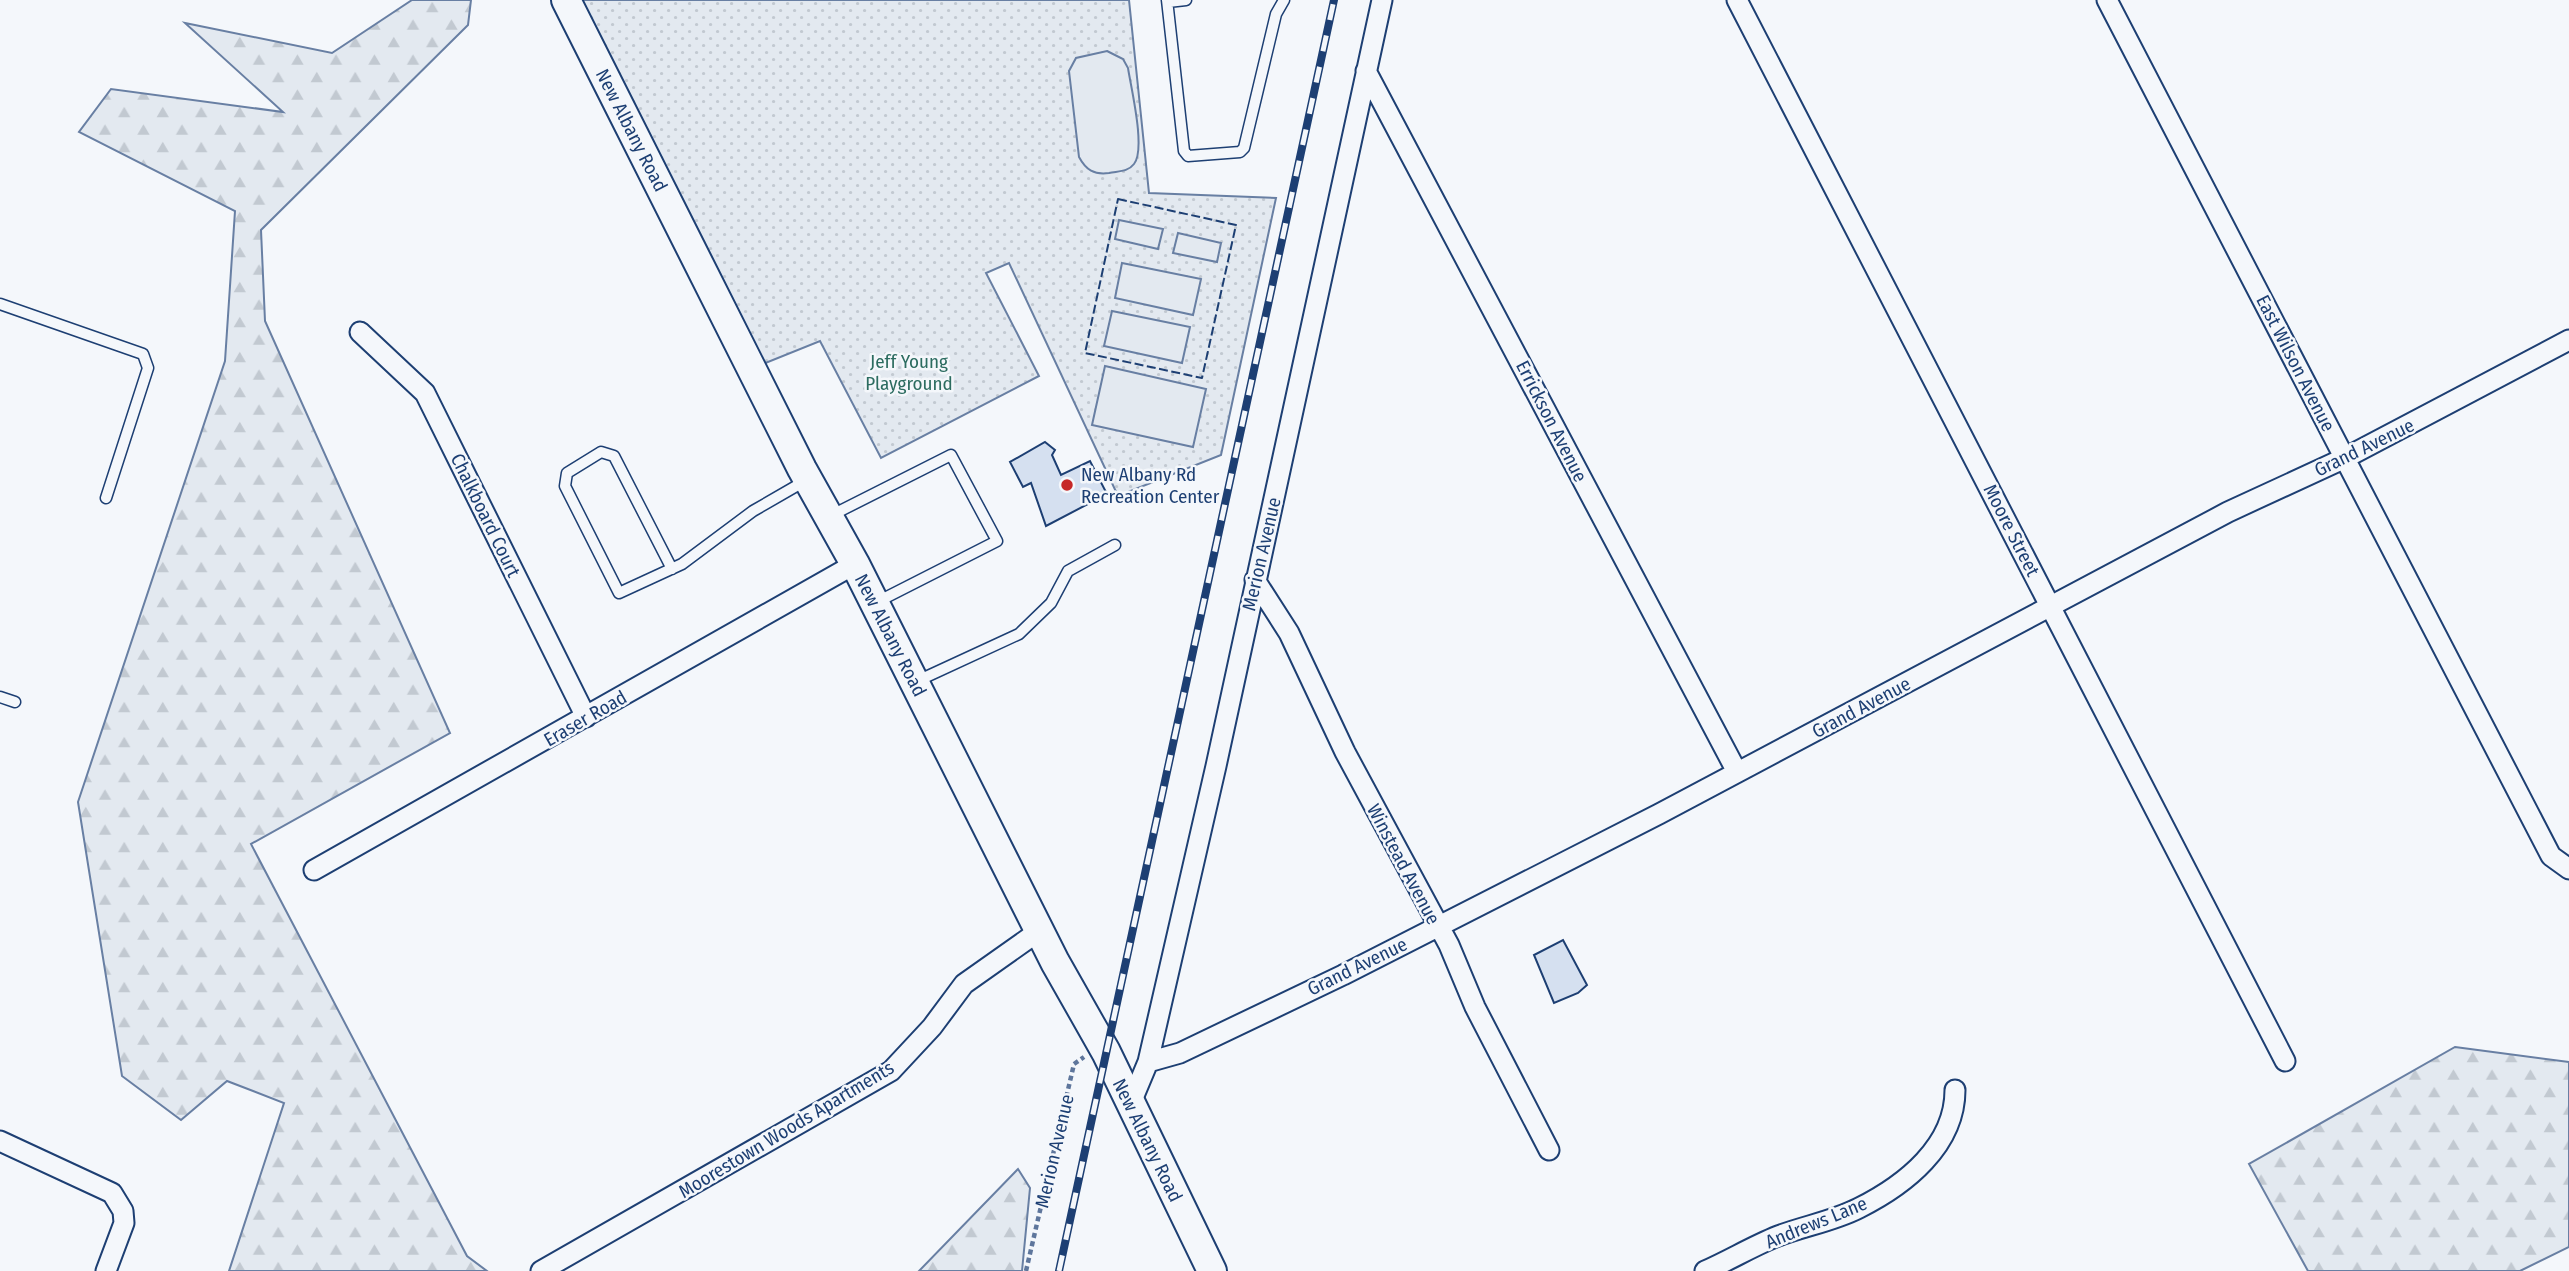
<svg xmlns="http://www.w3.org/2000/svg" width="2569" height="1271" viewBox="0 0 2569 1271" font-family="'Fira Sans Condensed',sans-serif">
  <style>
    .forest { fill: url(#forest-firs); stroke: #687fa3; stroke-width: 2 }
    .park { fill: url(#park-dots); stroke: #687fa3; stroke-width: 2 }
    .garden { fill: #e3e9f0; stroke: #687fa3; stroke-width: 2 }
    .building { fill: #d5e0f0; stroke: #1d3f73; stroke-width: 2 }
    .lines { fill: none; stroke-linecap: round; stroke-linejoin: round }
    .service-casing { stroke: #1d3f73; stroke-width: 13 }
    .minor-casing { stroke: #1d3f73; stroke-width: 23 }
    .secondary-casing { stroke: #1d3f73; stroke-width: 32 }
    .path { stroke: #5e769c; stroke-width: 4.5; stroke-dasharray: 5 3.5; stroke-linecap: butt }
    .service { stroke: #f4f7fb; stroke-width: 10 }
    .minor { stroke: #f4f7fb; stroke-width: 19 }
    .secondary { stroke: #f4f7fb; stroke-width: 28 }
    .rail-casing { stroke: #1d3f73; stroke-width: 8 }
    .rail { stroke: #f4f7fb; stroke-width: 5; stroke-dasharray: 16; stroke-linecap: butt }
    .fence { stroke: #1d3f73; stroke-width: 2; stroke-dasharray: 9 3.5; stroke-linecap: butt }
    .poi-dot { fill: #c62828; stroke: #f4f7fb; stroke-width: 2.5 }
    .labels { text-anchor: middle; stroke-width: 5; stroke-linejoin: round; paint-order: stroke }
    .street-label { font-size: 19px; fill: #1d3f73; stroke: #f4f7fb }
    .park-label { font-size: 19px; fill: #2c6c60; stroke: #f4f7fb }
    .poi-label { font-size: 19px; fill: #1d3f73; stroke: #f4f7fb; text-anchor: start }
  </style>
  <defs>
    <pattern id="forest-firs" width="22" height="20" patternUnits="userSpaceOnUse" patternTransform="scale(1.75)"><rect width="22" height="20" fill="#e3e9f0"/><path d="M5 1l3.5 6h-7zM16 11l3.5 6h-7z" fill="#c2c9d1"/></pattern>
    <pattern id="park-dots" width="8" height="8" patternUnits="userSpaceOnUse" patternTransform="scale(1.75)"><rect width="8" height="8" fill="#e3e9f0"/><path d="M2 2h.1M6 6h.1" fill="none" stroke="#c2c9d1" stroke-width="1.8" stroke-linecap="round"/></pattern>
  </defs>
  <rect width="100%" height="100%" fill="#f4f7fb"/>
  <path class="forest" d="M412,0H471L468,25L261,230L265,321L450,733L251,844L467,1256L487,1271H229L284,1103L227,1081L181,1120L122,1076L78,802L225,361L235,211L79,132L111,89L283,112L185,23L332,53Z
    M2455,1047L2569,1062V1247L2520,1271H2308L2249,1164Z
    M1018,1169L1030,1188L1022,1271H919Z"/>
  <path class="park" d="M571,0H1129L1149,193L1276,198L1221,455L1118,496L1009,263L986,273L1039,376L881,458L820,341L758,366Z"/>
  <path class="garden" d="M1107,51L1123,59L1128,68C1131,88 1146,149 1134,164C1128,172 1118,171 1109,173C1094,175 1086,170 1079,157L1069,71L1076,58Z
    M1119,220L1163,229L1158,249L1115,239Z
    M1178,233L1221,243L1217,262L1173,253Z
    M1122,263L1201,279L1193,315L1115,298Z
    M1112,311L1190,327L1182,363L1104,346Z
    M1105,366L1206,389L1193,447L1092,425Z"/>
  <path class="building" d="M1045,442L1055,450L1052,455L1061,475L1090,461L1107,494L1046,526L1031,483L1023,487L1010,462Z
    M1563,940L1587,985L1578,993L1554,1003L1534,955Z"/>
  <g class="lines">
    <g class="service-casing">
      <path id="service" d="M1167,0L1184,151L1188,156L1240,152L1244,148L1276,14L1284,0
        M1168,2L1186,0
        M0,304L143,354L148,368L106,498
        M832,515L951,455L997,541L875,603
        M672,569L614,456L601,452L567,473L565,486L619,593L682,564L753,511L805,481
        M915,682L1019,634L1051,603L1068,571L1115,545
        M0,697L15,702"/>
    </g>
    <g class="minor-casing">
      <path id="minor" d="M1737,0L2285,1061
        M2107,0L2551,856L2569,869
        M1366,71L1737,772
        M360,332L425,393L586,717
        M1255,580L1289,633L1345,752L1449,945L1475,1007L1549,1150
        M314,870L855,564
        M1148,1062L1180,1053L1343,975L1659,814L2228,512L2345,458L2569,340
        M1130,1105L1148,1062L1216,766L1382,0
        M0,1141L112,1193L123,1211L124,1223L106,1271
        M541,1271L891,1071L932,1027L964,984L1039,931
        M1705,1271C1730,1260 1753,1246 1778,1236C1804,1226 1834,1221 1859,1208C1905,1185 1955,1146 1955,1090"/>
    </g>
    <g class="secondary-casing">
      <path id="secondary" d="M566,0L802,469L855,564L1055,962L1106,1052L1212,1271"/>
    </g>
    <path class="path" d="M1026,1271L1074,1064L1084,1057"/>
    <use href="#service" class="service"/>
    <use href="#minor" class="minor"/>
    <use href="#secondary" class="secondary"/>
    <g class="rail-casing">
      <path id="rail" d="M1059,1271L1334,0"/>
    </g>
    <use href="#rail" class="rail"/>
    <path class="fence" d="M1118,199L1236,225L1202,378L1085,353Z"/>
  </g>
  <circle class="poi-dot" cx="1067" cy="485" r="7"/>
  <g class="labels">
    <g class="street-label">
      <text transform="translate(632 130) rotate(63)" y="7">New Albany Road</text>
      <text transform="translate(2296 363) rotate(63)" y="7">East Wilson Avenue</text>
      <text transform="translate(1552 421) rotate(63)" y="7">Errickson Avenue</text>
      <text transform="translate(2364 447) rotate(-26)" y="7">Grand Avenue</text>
      <text transform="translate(486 515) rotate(64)" y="7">Chalkboard Court</text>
      <text transform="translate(2012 530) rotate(63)" y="7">Moore Street</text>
      <text transform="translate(1261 554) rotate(-77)" y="7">Merion Avenue</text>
      <text transform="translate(891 635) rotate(63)" y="7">New Albany Road</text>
      <text transform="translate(1861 707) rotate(-28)" y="7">Grand Avenue</text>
      <text transform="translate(585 718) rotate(-30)" y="7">Eraser Road</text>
      <text transform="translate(1404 864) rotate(62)" y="7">Winstead Avenue</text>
      <text transform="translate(1357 966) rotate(-26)" y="7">Grand Avenue</text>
      <text transform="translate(786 1129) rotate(-31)" y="7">Moorestown Woods Apartments</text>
      <text transform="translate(1148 1140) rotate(64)" y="7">New Albany Road</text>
      <text transform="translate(1054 1151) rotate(-77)" y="7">Merion Avenue</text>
      <text transform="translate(1816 1222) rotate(-22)" y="7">Andrews Lane</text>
    </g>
    <g class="park-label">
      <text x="909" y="368">Jeff Young<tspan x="909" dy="22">Playground</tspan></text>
    </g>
    <g class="poi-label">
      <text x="1081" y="481">New Albany Rd<tspan x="1081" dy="22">Recreation Center</tspan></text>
    </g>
  </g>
</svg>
